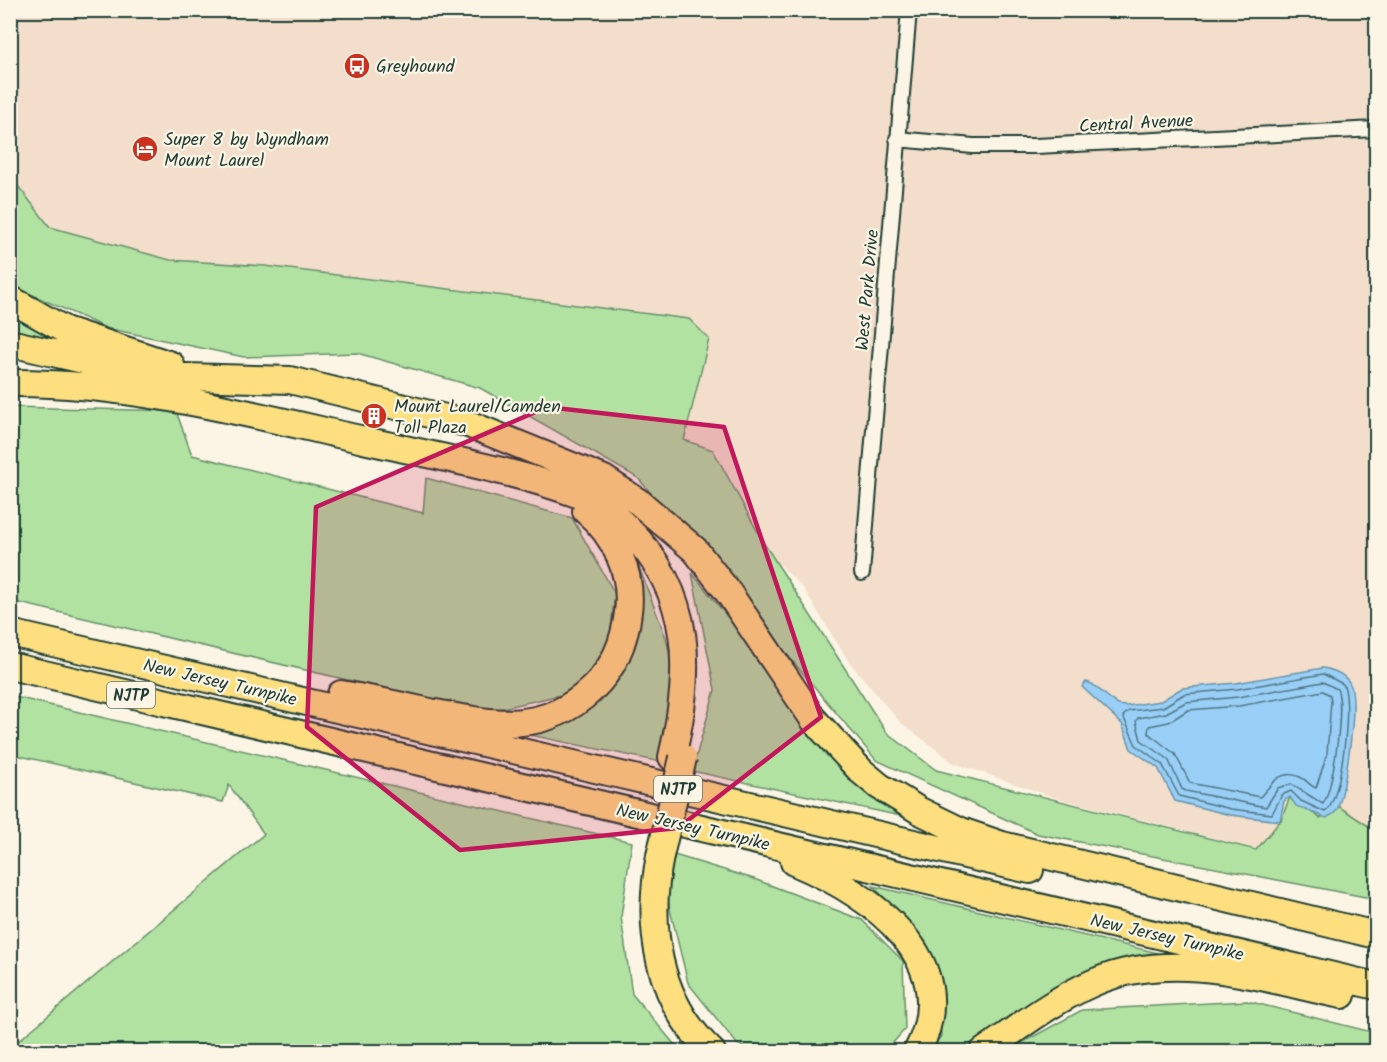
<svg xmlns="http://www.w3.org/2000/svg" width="1387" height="1062" viewBox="0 0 1387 1062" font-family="Kalam,sans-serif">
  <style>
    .built { fill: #f2deca }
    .green { fill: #b1e2a2; stroke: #68906b; stroke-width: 1.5 }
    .water { fill: #99cef7; stroke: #6894a9; stroke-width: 1.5 }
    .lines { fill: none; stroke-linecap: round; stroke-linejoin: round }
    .shore { stroke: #507782; stroke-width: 1.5 }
    .minor-casing { stroke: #1f3d34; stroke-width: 18 }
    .motorway-casing { stroke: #1f3d34; stroke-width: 30 }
    .minor { stroke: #fcf5e5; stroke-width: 14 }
    .motorway { stroke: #fedf80; stroke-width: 26 }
    .motorway-bridge-casing { stroke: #1f3d34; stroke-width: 30; stroke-linecap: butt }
    .motorway-bridge { stroke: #fedf80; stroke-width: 26 }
    .marked { fill: #c2185b; fill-opacity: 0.2; stroke: #c2185b; stroke-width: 4.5; stroke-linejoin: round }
    .labels { text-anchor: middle; stroke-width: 4.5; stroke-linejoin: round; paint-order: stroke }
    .shield { fill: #fcf5e5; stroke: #617469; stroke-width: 1.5 }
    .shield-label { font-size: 16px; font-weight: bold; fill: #1f3d34 }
    .poi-label { font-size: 18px; fill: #1f3d34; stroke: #fcf5e5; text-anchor: start }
    .street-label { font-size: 18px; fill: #1f3d34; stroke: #fcf5e5 }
  </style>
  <rect width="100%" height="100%" fill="#fcf5e5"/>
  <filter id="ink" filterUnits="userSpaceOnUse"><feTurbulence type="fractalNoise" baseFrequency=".0167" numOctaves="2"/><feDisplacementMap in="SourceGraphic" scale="12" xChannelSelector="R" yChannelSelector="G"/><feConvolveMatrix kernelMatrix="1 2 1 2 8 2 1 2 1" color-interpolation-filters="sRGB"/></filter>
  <g filter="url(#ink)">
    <path class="built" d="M10,11H1376V879L1059,799L954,763L900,722L849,662L803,588L680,462L581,394L11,218Z"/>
    <path class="green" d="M10,143L18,186L50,227L170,260L265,266L689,319L709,339L684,440L713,450L765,545L886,732L936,770L1256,850L1281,820L1290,797L1320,818L1338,806L1376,831V899L1038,834L876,760L638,478L480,388L357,353L244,357L106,328L15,287L10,280Z
      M10,309L100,352L11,332Z
      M10,407L176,411L192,455L423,513L426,478L572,518L615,594L607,662L561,695L484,712L11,601Z
      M637,562L666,638L672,665L671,700L663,735L666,745L661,762L525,734L600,702L625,670L638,617Z
      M692,573L744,637L910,818L692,771L715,690Z
      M11,696L632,842L621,917L632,994L680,1051H11V1047L264,834L229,785L223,802L11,754Z
      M671,854L754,879L862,920L903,961L905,1029L886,1051L754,1052L737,1044L688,983L665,889Z
      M873,886L1158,953L1088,972L959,1051H930L941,1036L939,987L926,942Z
      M1247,1001L1376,1033V1051L1005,1052L1082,1010Z"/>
    <path class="water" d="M1323,668C1334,670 1345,674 1350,684C1359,701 1345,793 1337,810C1334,814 1330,816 1326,818L1296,806L1290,797L1284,801L1280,821L1230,815L1175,801L1158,768L1131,749L1122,724L1082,687L1086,682L1092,684L1118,705L1126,706L1161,701L1182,688L1236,683Z"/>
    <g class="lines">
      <path class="shore" d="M1323,674L1343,684C1353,700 1341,804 1325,812L1301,801L1291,791L1282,795L1272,814L1231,809L1179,796L1162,764L1136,745L1123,716L1129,711L1163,707L1184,694L1237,689Z
        M1323,682L1337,689C1345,704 1333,791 1323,804L1291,784L1278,788L1266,807L1186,791L1182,789L1168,759L1141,740L1136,721L1138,718L1166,713L1186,702L1238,697Z
        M1323,691L1330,695L1331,701L1327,754L1316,788C1310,786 1307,780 1300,777C1280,768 1271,785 1260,797L1190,783L1175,754L1148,733L1149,726L1169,722L1188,710L1239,706Z"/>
      <g class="minor-casing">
        <path id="minor" d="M897,139L973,146H1036L1376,129
          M862,573L909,10"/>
      </g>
      <g class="motorway-casing">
        <path id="motorway" d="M10,299L65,330L171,365
          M10,343L153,376L290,380L466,423L604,479L640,503L695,550L728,592L814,720L861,771L879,786L920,811L961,831L1002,845L1376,935
          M10,383C129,382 249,414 364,440C434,456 513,470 580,495C598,502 614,515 628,529C694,595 692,672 672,757
          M10,633L1030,870
          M10,666L1376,986
          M341,694C371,699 400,705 430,712C491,724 543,736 592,689C614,668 625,641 628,612C633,574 615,535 586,511
          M660,856C646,926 657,1001 712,1052
          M794,862C868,893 966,959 917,1052
          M983,1052C1019,1027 1055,999 1095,982C1174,948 1263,979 1342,995"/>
      </g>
      <use href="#minor" class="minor"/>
      <use href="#motorway" class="motorway"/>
      <g class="motorway-bridge-casing">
        <path id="motorway-bridge" d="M660,856L683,758"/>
      </g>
      <use href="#motorway-bridge" class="motorway-bridge"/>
    </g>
  </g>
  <path class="marked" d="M547,407L724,427L821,717L678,828L460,850L307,727L316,507Z"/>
  <defs>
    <g id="bus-disc" transform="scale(1.35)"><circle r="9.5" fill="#c8321e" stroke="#fcf5e5"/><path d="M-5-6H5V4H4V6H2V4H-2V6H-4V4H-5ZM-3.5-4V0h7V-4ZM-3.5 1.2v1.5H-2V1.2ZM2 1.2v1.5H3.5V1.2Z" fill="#fff"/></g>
    <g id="hotel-disc" transform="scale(1.35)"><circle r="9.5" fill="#c8321e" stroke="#fcf5e5"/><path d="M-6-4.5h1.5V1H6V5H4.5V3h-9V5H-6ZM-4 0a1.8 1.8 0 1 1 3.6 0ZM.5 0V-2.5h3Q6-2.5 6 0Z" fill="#fff"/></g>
    <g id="building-disc" transform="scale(1.35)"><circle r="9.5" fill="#c8321e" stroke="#fcf5e5"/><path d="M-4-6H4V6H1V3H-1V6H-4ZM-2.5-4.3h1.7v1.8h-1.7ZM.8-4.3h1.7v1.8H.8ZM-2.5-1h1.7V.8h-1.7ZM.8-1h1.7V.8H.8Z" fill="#fff"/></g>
  </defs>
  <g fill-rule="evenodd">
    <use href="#bus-disc" x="357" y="66"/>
    <use href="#hotel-disc" x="145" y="149"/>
    <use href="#building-disc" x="374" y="416"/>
  </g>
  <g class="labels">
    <g class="shield">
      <rect x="107" y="682" width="48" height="26" rx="4.5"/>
      <rect x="654" y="776" width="48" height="26" rx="4.5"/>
    </g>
    <g class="shield-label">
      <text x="131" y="701">NJTP</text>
      <text x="678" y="795">NJTP</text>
    </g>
    <g class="poi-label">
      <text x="376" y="72">Greyhound</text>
      <text x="164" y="145">Super 8 by Wyndham<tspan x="164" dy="21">Mount Laurel</tspan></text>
      <text x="394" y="412">Mount Laurel/Camden<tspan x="394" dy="21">Toll Plaza</tspan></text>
    </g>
    <g class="street-label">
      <text transform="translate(1136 123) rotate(-3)" y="6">Central Avenue</text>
      <text transform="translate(867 290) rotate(-85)" y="6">West Park Drive</text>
      <text transform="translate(220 682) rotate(13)" y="6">New Jersey Turnpike</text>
      <text transform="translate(693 827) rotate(13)" y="6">New Jersey Turnpike</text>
      <text transform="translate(1167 937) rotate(13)" y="6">New Jersey Turnpike</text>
    </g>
  </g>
  <rect width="1387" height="1062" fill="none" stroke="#fcf5e5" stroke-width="36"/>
  <rect x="18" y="18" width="1351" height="1026" fill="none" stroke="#1f3d34" stroke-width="2" filter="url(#ink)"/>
</svg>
